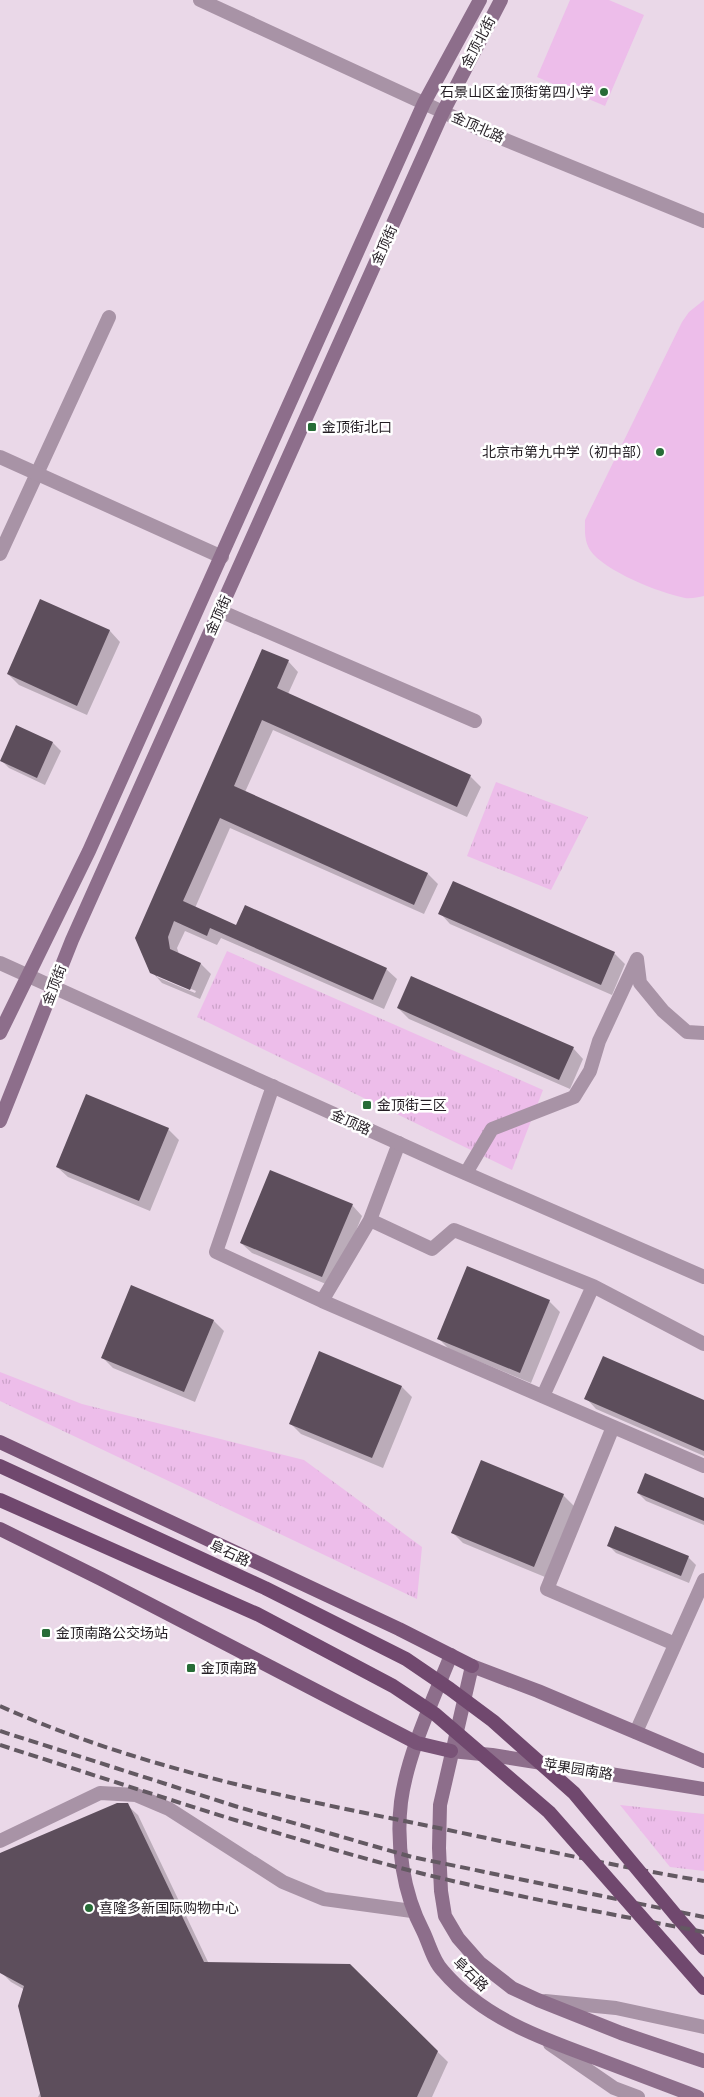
<svg xmlns="http://www.w3.org/2000/svg" width="704" height="2097" viewBox="0 0 704 2097" font-family="Arial,'Noto Sans SC',sans-serif">
  <style>
    .grass { fill: url(#grass-tufts) }
    .garden { fill: #edbdea }
    .shadow { fill: #0003; fill-rule: evenodd }
    .building { fill: #5d4e5c }
    .lines { fill: none; stroke-linecap: round; stroke-linejoin: round }
    .minor { stroke: #a893a6; stroke-width: 14 }
    .tertiary { stroke: #a893a6; stroke-width: 14 }
    .secondary { stroke: #8d6e8b; stroke-width: 14 }
    .primary { stroke: #795377; stroke-width: 14 }
    .trunk { stroke: #70486e; stroke-width: 14 }
    .rail { stroke: #635962; stroke-width: 4; stroke-dasharray: 10 5; stroke-linecap: butt }
    .trunk-bridge { stroke: #70486e; stroke-width: 14 }
    .poi-dot { fill: #276c37; stroke: #fff; stroke-width: 2 }
    .labels { text-anchor: middle; stroke-width: 5; stroke-linejoin: round; paint-order: stroke }
    .street-label { font-size: 14px; fill: #241e24; stroke: #fff }
    .poi-label { font-size: 14px; fill: #241e24; stroke: #fff; text-anchor: start }
  </style>
  <defs>
    <pattern id="grass-tufts" width="24" height="20" patternUnits="userSpaceOnUse" patternTransform="scale(1.25)"><rect width="24" height="20" fill="#edbdea"/><path d="M3 7l-1-3M5 7V3M7 7l1-3M15 17l-1-3M17 17v-4M19 17l1-3" fill="none" stroke="#cba2c9"/></pattern>
  </defs>
  <rect width="100%" height="100%" fill="#ead8e8"/>
  <path class="grass" d="M496,782L588,817L551,890L467,856Z
    M227,951L543,1090L512,1170L197,1017Z
    M0,1372L82,1404L304,1460L422,1547L417,1599L0,1401Z
    M620,1805L704,1814V1871L670,1867Z"/>
  <path class="garden" d="M570,0H609L644,15L605,106L537,77Z
    M704,300V596C698,597 691,599 685,598C660,593 604,571 590,550C584,540 585,531 585,520L682,322L689,312Z"/>
  <path class="shadow" d="M41,601L110,631L120,642L87,715L19,685L8,674Z
    M288,661L298,672L288,694L470,776L481,787L467,817L273,730L245,792L428,874L438,884L424,914L230,828L195,908L237,926L386,969L397,979L384,1009L221,938L217,945L185,931L177,948L179,954L201,964L211,974L200,999L162,983L152,972L136,938ZM157,974L196,991L195,993L157,977Z
    M53,743L61,751L45,785L9,768L1,760Z
    M440,913L614,953L625,964L612,995L450,924Z
    M398,1008L573,1048L583,1059L570,1089L409,1019Z
    M168,1129L179,1140L150,1211L68,1177L57,1167Z
    M352,1205L362,1216L333,1287L252,1253L241,1243Z
    M549,1301L560,1312L531,1383L449,1349L438,1338Z
    M214,1321L224,1331L195,1402L113,1368L103,1358Z
    M402,1387L412,1397L383,1468L301,1434L291,1424Z
    M586,1398L704,1401V1456L596,1409Z
    M638,1493L704,1499V1525L646,1501Z
    M563,1495L574,1506L545,1577L463,1543L452,1532Z
    M608,1545L688,1557L696,1565L689,1583L616,1553Z
    M127,1805L138,1815L209,1964L349,1965L448,2062L432,2097H38L41,2091L25,1990L11,1982L0,1971V1855Z"/>
  <path class="building" d="M40,599L110,630L77,706L7,674Z
    M262,649L289,660L277,688L471,775L457,807L262,720L234,786L428,873L414,905L220,818L183,901L236,925L245,905L387,968L373,1000L210,928L207,936L174,921L168,937L170,949L201,963L190,990L150,973L135,938Z
    M16,725L53,742L37,778L0,761Z
    M453,881L615,952L601,985L438,914Z
    M411,976L574,1047L559,1080L397,1008Z
    M86,1094L169,1128L139,1201L56,1167Z
    M270,1170L353,1204L322,1277L240,1243Z
    M467,1266L550,1300L520,1373L437,1339Z
    M131,1285L214,1320L184,1392L101,1358Z
    M319,1351L402,1386L372,1458L289,1424Z
    M603,1356L704,1400V1451L584,1399Z
    M481,1460L564,1494L534,1567L451,1533Z
    M645,1473L704,1498V1521L637,1493Z
    M615,1526L689,1556L681,1576L607,1546Z
    M117,1803H128L204,1962L350,1964L438,2051L417,2097H41L18,2006L24,1986L0,1973V1853Z"/>
  <g class="lines">
    <path class="minor" d="M443,112L486,132L704,221
      M0,554L109,317
      M220,611L475,721
      M637,959L640,983L663,1011L687,1032L704,1033
      M273,1086L216,1252L322,1301L704,1466
      M399,1143L370,1220L432,1249L454,1230L593,1286
      M466,1173L492,1129L574,1097L590,1071L599,1041L637,959
      M322,1301L370,1220
      M543,1396L593,1286L704,1344
      M613,1427L547,1589L675,1644
      M636,1732L704,1580"/>
    <path class="tertiary" d="M200,0L443,112
      M0,457L222,557
      M0,963L449,1166L704,1277
      M0,1841L100,1793L136,1795L169,1809L283,1882L324,1899L412,1911
      M545,2001L616,2008L704,2027
      M550,2044L614,2088L638,2097"/>
    <path class="secondary" d="M0,1033L89,851L424,103L480,0
      M0,1121L72,940L443,112L501,0
      M451,1655C433,1700 407,1755 401,1802C396,1844 403,1893 423,1931C429,1943 433,1961 443,1971C482,2017 540,2038 595,2058C630,2071 664,2084 698,2097
      M451,1751L492,1755L704,1789
      M704,1761L538,1691L472,1666L440,1805L439,1848L441,1891L445,1916L458,1938L480,1963L512,1988L538,2000L621,2033L704,2061"/>
    <path class="primary" d="M0,1442L399,1629L472,1666
      M0,1529L101,1579L417,1743L451,1751"/>
    <path class="trunk" d="M678,1918L704,1948"/>
    <path class="rail" d="M0,1706C135,1767 285,1797 429,1826C521,1845 612,1866 704,1881
      M0,1731L238,1807L412,1857L704,1917
      M0,1745C135,1788 271,1834 408,1870C506,1895 605,1913 704,1932"/>
    <path class="trunk-bridge" d="M0,1466L265,1588L406,1659L450,1689L493,1721L574,1793L678,1918
      M0,1500L257,1614L393,1686L435,1714L549,1812L704,1988"/>
  </g>
  <g class="poi-dot">
    <circle cx="604" cy="92" r="5"/>
    <rect x="307" y="422" width="10" height="10" rx="2.5"/>
    <circle cx="660" cy="452" r="5"/>
    <rect x="362" y="1100" width="10" height="10" rx="2.5"/>
    <rect x="41" y="1628" width="10" height="10" rx="2.5"/>
    <rect x="186" y="1663" width="10" height="10" rx="2.5"/>
    <circle cx="89" cy="1908" r="5"/>
  </g>
  <g class="labels">
    <g class="street-label">
      <text transform="translate(478 42) rotate(-62)" y="5">金顶北街</text>
      <text transform="translate(478 127) rotate(24)" y="5">金顶北路</text>
      <text transform="translate(384 245) rotate(-66)" y="5">金顶街</text>
      <text transform="translate(218 615) rotate(-66)" y="5">金顶街</text>
      <text transform="translate(54 985) rotate(-69)" y="5">金顶街</text>
      <text transform="translate(351 1122) rotate(24)" y="5">金顶路</text>
      <text transform="translate(230 1553) rotate(25)" y="5">阜石路</text>
      <text transform="translate(578 1769) rotate(9)" y="5">苹果园南路</text>
      <text transform="translate(471 1974) rotate(44)" y="5">阜石路</text>
    </g>
    <g class="poi-label">
      <text x="594" y="97" text-anchor="end">石景山区金顶街第四小学</text>
      <text x="322" y="432">金顶街北口</text>
      <text x="650" y="457" text-anchor="end">北京市第九中学（初中部）</text>
      <text x="377" y="1110">金顶街三区</text>
      <text x="56" y="1638">金顶南路公交场站</text>
      <text x="201" y="1673">金顶南路</text>
      <text x="99" y="1913">喜隆多新国际购物中心</text>
    </g>
  </g>
</svg>
